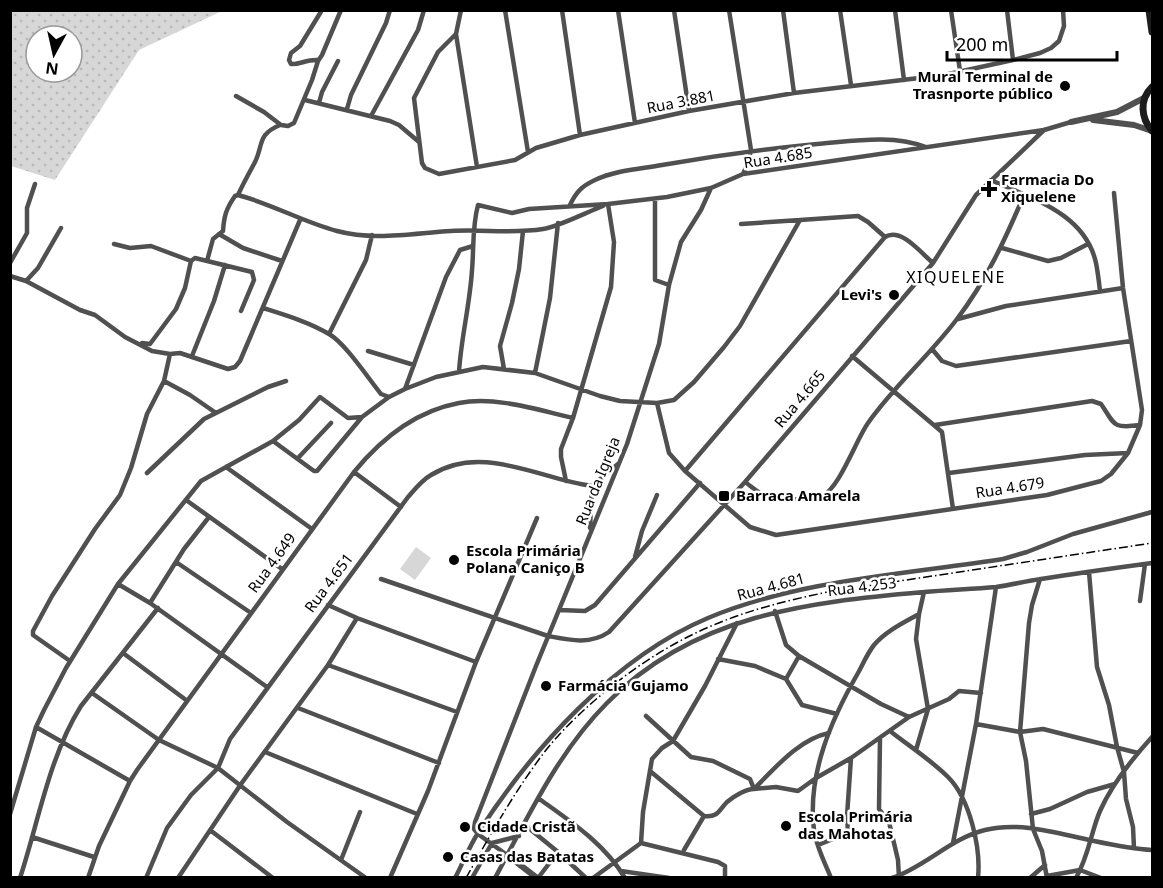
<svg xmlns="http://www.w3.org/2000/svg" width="1163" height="888" viewBox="0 0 1163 888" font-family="'Noto Sans',sans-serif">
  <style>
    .green { fill: url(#green-dots); fill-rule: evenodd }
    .pitch { fill: #d7d7d7 }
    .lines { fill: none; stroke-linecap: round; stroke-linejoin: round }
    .minor { stroke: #505050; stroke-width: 4.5 }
    .tertiary { stroke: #505050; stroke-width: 6 }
    .secondary { stroke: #1d1d1d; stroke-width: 7 }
    .rail { stroke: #000; stroke-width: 1.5; stroke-dasharray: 9 3 1.5 3; stroke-linecap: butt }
    .poi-dot { fill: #000; stroke: #fff; stroke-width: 2 }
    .labels { text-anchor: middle; stroke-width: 5; stroke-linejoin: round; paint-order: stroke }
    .poi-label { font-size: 15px; font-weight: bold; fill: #000; stroke: #fff; text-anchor: start }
    .street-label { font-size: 15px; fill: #000; stroke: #fff }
    .neighbourhood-label { font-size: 16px; letter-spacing: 1.5px; fill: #000; stroke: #fff }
  </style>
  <defs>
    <pattern id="green-dots" width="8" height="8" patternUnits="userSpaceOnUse" patternTransform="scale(1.5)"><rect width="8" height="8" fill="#d7d7d7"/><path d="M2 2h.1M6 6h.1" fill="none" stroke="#b7b7b7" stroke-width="1.8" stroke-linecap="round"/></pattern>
  </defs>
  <rect width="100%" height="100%" fill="#fff"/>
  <path class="green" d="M10,11L11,10L222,11L139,50L55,180L11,166ZM36,36H72V72H36Z"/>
  <path class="pitch" d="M416,547L431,558L415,580L400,569Z"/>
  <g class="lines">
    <path class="minor" d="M461,10L456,34L477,167
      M505,10L528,152
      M562,10L580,135
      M618,10L635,123
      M674,10L689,111
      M729,10L751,150L748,163L743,174
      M783,10L794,93
      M840,10L851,85
      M895,10L904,80
      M951,10L960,71
      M1007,10L1013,60
      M456,34L438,52L414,98L422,163L425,168L439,174L515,160L536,148L580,135L689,111L794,93L944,75L1013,60L1040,53L1051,48L1059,41L1064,26L1063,10
      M318,60C307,59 299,65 291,64L289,60L291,53L300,46L322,10
      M236,96L264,112L281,125L288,126L294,123L312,80L318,61L322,55L341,10
      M305,100L390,121L399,125L419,142
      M319,103L322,92L338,61
      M347,109L351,95L386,23L390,10
      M371,116L418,30L424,10
      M991,180C1032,199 1085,213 1096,263C1098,273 1099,282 1100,291
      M238,195C272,204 303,222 337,231C374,241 414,233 451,231C482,229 513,234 543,229C558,227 587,212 603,206
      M655,199V280L669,285
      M570,205C576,192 582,186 595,180C616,170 640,169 662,165C714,156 765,149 817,144C854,141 891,134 926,147
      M741,224L800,220
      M219,234L243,248L282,261
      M885,237L868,222L858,216L800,220L740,326L724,347L694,382L674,400L657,403L669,453L685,471L750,527L776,535L1047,495L1101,481L1111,474L1128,453L1140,425L1142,410L1123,288L1114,193
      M114,244L130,248L151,246L191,261L195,258L252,272L254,280L241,311
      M1002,248L1048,261L1061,258L1088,244
      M207,261L213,239L223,231C224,216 226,209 235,196L238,195C243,184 248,175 254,164C264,146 256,135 280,125
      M10,263L27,233V208L35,184
      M10,276L26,281L80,310L95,315L125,337L152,351L170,354L180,353L228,369L235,367L240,361L300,220
      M26,281L38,268L61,228
      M263,308C285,315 309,322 329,334C345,343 368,378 381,394L389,397
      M958,319L1006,306L1123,288
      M329,334L366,260L372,235
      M142,343L150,344L176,309L185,288L191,261
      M932,349L942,361L956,366L1131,341
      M368,351L414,365
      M192,356L214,301L225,265
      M852,356L942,432L953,509
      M504,369L500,346L512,303L519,269L523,231
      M459,372C461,338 470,304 472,270C474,248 472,227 478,205L512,213L529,209L608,204L667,197L711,188L743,174L1044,130L1071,122
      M535,373L550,298L558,223
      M164,381L190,395L216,413
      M405,389L446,277L460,250L473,246
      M935,425L1092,401L1101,404C1115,424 1111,429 1140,425
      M273,441L314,471H317L362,417
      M298,458L331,423
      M226,467L312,529
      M685,471L885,237C901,227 921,253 933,263
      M354,472L401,507
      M147,473L204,419L268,387L286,381
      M949,473L1085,455L1128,453
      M566,481L561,457V449L573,418L611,287L614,242L608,204
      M745,482C751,486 757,492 764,495C775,500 811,501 822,496C839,489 856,440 868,423C894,386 929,356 957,319C986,281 1005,240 1024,195
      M592,486L618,464
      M186,500L282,569
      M590,528L592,486
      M635,557L642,531L657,495
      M176,562L251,613
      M1089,572L1097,667L1109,705L1117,747L1124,772L1126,799L1133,827L1134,848
      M381,579L548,636C569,640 590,645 609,632L745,482L933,263L976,195L1044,130
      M1040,579L1032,605L1029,623L1020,732L1026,761L1033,829L1042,851L1047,878
      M118,584L150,603L267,687
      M1140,601L1145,564
      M150,603L184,549L209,517
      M328,605L357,618L476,662
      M559,610L585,611L595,605L700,483
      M775,611L786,645L799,656L881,704L909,717
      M123,653L186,700
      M718,659L755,666L786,679L802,705L837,714
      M70,661L33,635V631L52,596L95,529L120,495L131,468L147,414L164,381L170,354
      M328,665L457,712
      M786,679L799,656
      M92,693L159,740L218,768L287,822L366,878
      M298,708L439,763
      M646,716L691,757L713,761L750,779L754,789L776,787L798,791L816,778L851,758L909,717L949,699L959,691L981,693
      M976,724L1020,732L1043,729L1138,753
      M36,727L130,781
      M890,731C909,746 931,760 948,777C970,799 981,848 978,878
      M880,738L879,809L889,822L898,860L899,878
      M916,750L928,709L916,639L919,614L924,592
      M265,752L417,814
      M650,771L704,816
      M538,798C570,821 604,843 625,878
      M10,814L36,727L44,710L66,668L118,584L201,481L273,441L299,420L320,397L348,418L362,417L389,397L405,389L436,377L483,367L535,373L600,396L620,401L657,403
      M1031,814L1050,809L1087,792L1115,784
      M704,816C718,818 719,810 727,802C734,796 746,789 754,789C775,768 799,739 829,733
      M525,825L558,852L586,878
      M210,830L273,878
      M32,837L94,857
      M641,843L718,862L725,866V878
      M953,843L976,724L996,587
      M818,845L848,833L847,816L851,758
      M684,850L704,816
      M507,855L478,834L474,829L475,822L536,666L627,444L659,344L669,285L681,242L701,210L711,188
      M341,860L360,812
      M621,871L669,878
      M1047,876L1080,870L1101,878
      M20,878C39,820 49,757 81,706L158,608
      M88,878L99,846L130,781L137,770L354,472C381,439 416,411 459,403C496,396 538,410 573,418
      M146,878L167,828L191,795L218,768L230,739L408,497C415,489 422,480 431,475C482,443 539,479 592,486
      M178,878L241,784L328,665L357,618
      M390,878L428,791L476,662L537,518
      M455,878C463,863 469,847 478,833C532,749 615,657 708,618C798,580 907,574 1003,559L1027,552L1073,534L1152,512
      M472,878L492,843L519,836
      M495,878C528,817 558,752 607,703C693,615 808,602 924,592C948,590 972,589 996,587C1011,585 1026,581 1041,579C1078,573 1115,568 1152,563
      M538,878L558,852
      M593,878L641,843L643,812L652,759L662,748L673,741L705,686L737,623
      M831,878C825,863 816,846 814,830C807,775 831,720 858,673C863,664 867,654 874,645C886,631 903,623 919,614
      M892,878C925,867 951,838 985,830C1022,821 1059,834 1094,841C1113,845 1133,849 1152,850
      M1030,878L1045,865
      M1076,878C1089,855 1091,832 1100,811C1112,784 1132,759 1152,737"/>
    <path class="tertiary" d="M1093,120L1134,125L1152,131
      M1071,122L1117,112L1144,98
      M507,855L537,878"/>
    <path class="secondary" d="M1149,10L1152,32
      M1152,87C1139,100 1141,118 1152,131"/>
    <path class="rail" d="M466,878C489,837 512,796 540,758C559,732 583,710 607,690C680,631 742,609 833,591L1152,543"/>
  </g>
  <g class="poi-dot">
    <circle cx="1065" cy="86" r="6"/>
    <path d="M986 180h6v6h6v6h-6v6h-6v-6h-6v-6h6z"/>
    <circle cx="894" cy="295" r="6"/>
    <rect x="718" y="490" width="12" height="12" rx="3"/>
    <circle cx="454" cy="560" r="6"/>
    <circle cx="546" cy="686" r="6"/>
    <circle cx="786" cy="826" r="6"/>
    <circle cx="465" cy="827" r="6"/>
    <circle cx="448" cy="857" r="6"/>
  </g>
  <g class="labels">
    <g class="poi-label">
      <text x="1053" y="82" text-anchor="end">Mural Terminal de<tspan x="1053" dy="17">Trasnporte público</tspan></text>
      <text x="1001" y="185">Farmacia Do<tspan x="1001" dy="17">Xiquelene</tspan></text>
      <text x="882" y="300" text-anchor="end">Levi's</text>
      <text x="736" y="501">Barraca Amarela</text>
      <text x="466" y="556">Escola Primária<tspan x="466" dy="17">Polana Caniço B</tspan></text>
      <text x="558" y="691">Farmácia Gujamo</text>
      <text x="798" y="822">Escola Primária<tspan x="798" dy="17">das Mahotas</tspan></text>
      <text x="477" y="832">Cidade Cristã</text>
      <text x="460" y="862">Casas das Batatas</text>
    </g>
    <g class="street-label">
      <text transform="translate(681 102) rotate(-11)" y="5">Rua 3.881</text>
      <text transform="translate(778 158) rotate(-9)" y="5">Rua 4.685</text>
      <text transform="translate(800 399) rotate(-50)" y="5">Rua 4.665</text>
      <text transform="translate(598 481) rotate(-68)" y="5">Rua da Igreja</text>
      <text transform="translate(1010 488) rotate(-9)" y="5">Rua 4.679</text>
      <text transform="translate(272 563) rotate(-54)" y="5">Rua 4.649</text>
      <text transform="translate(329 583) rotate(-53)" y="5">Rua 4.651</text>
      <text transform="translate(771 587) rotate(-15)" y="5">Rua 4.681</text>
      <text transform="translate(862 587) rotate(-7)" y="5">Rua 4.253</text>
    </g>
    <g class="neighbourhood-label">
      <text x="956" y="283">XIQUELENE</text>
    </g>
  </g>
  <rect width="1163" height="888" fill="none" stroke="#000000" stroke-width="24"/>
  <g transform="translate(54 54) rotate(188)"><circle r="28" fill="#ffffff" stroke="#999999" stroke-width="1.5"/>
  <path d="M0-4.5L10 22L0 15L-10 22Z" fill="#000000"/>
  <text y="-9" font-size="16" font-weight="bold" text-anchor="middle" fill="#000000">N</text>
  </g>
  <path d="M947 51v9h170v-9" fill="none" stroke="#000000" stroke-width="3"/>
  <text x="956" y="51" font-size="18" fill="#000000" stroke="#ffffff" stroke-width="4.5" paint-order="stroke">200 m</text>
</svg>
